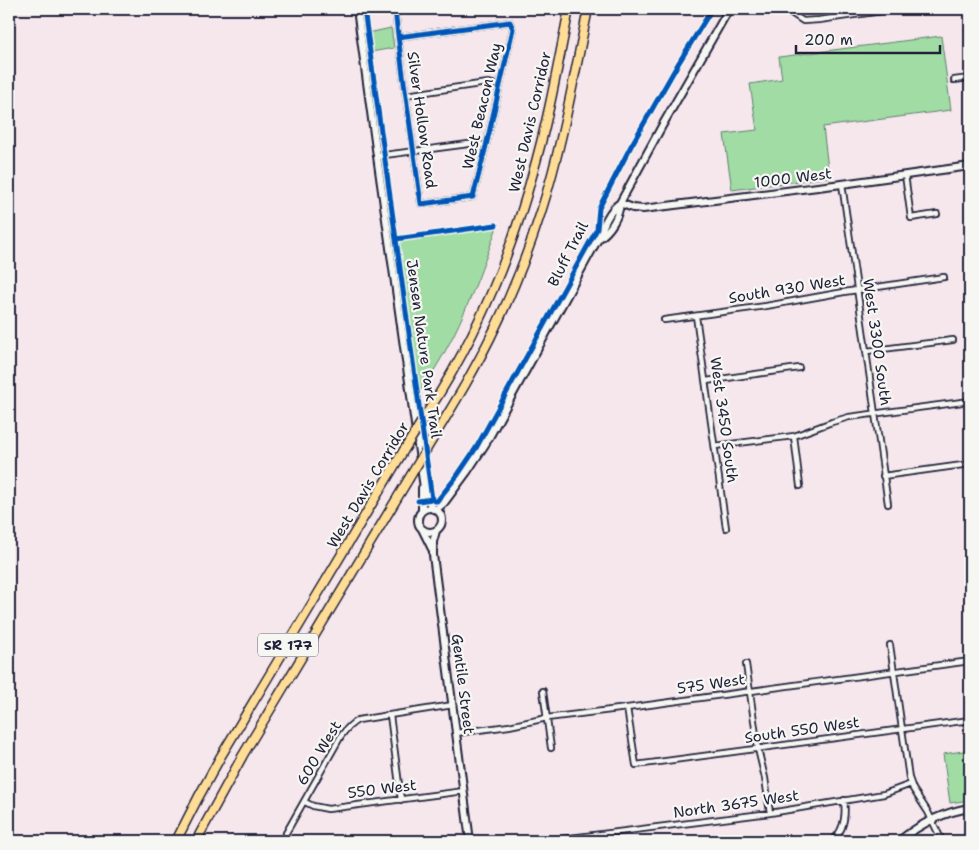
<svg xmlns="http://www.w3.org/2000/svg" width="979" height="850" viewBox="0 0 979 850" font-family="'Shantell Sans',sans-serif">
  <style>
    .green { fill: #a0dca3; stroke: #617f6f }
    .lines { fill: none; stroke-linecap: round; stroke-linejoin: round }
    .street-casing { stroke: #22223b; stroke-width: 8 }
    .secondary-casing { stroke: #22223b; stroke-width: 10 }
    .highway-casing { stroke: #22223b; stroke-width: 11 }
    .street { stroke: #f6f6f2; stroke-width: 4.5 }
    .secondary { stroke: #f6f6f2; stroke-width: 6 }
    .highway { stroke: #ffdd96; stroke-width: 8 }
    .highway-bridge-casing { stroke: #22223b; stroke-width: 11; stroke-linecap: butt }
    .highway-bridge { stroke: #ffdd96; stroke-width: 8 }
    .cycleway-casing { stroke: #f6f6f2; stroke-width: 8 }
    .cycleway { stroke: #0057b8; stroke-width: 5 }
    .labels { text-anchor: middle; stroke-width: 4.5; stroke-linejoin: round; paint-order: stroke }
    .shield { fill: #f6f6f2; stroke: #626272; stroke-width: 1 }
    .shield-label { font-size: 14px; font-weight: bold; fill: #22223b }
    .street-label { font-size: 15px; fill: #22223b; stroke: #f6f6f2 }
  </style>
  <rect width="100%" height="100%" fill="#f6e7ed"/>
  <filter id="ink" filterUnits="userSpaceOnUse"><feTurbulence type="fractalNoise" baseFrequency=".02" numOctaves="2"/><feDisplacementMap in="SourceGraphic" scale="10" xChannelSelector="R" yChannelSelector="G"/><feConvolveMatrix kernelMatrix="1 2 1 2 8 2 1 2 1" color-interpolation-filters="sRGB"/></filter>
  <g filter="url(#ink)">
    <path class="green" d="M391,28L394,48L371,52L368,33Z
      M941,36L951,110L823,127L829,177L732,190L724,134L757,130L750,84L782,79L779,57Z
      M497,227C477,283 455,345 419,392L397,241Z
      M970,750V800L950,803L943,754Z"/>
    <g class="lines">
      <g class="street-casing">
        <path id="street" d="M395,9C402,74 412,139 421,204L473,197L486,146L513,29L510,22L398,37
          M785,9L803,21L819,20L896,9
          M954,80L970,78
          M406,95L480,84L489,83L500,86
          M377,156L476,143L486,146
          M905,175L911,218L937,214
          M842,184L888,504
          M696,316L726,528
          M664,320L766,306L844,292L944,277
          M867,351L953,340
          M706,381L799,368
          M794,436L800,486
          M715,446L794,436L832,422L849,417L970,401
          M883,476L970,464
          M890,645L909,778L913,789L928,812L942,841
          M746,664L758,749L765,778L770,813
          M543,691L551,748
          M627,708L636,765L970,720
          M390,715L401,800
          M456,733L509,726L547,718L627,708L970,661
          M305,802L313,806L328,809L464,791
          M286,833L341,736C346,729 350,724 358,720L453,705
          M563,841L562,839L770,813L884,794L911,784
          M832,841C844,831 846,815 844,800"/>
      </g>
      <g class="secondary-casing">
        <path id="secondary" d="M357,9L377,156L424,488L428,500L433,509
          M620,203L633,208L643,209L842,184L970,166
          M598,239C610,231 619,217 620,203L662,126L729,9
          M418 520a12 12 0 1 1 24 0a12 12 0 1 1-24 0Z
          M434,509L438,508L444,503L467,472L486,443L598,239C603,226 609,210 620,203
          M422,511V488
          M422,529L432,549
          M436,531L433,542V555L470,841
          M899,841C920,824 943,812 970,808"/>
      </g>
      <g class="highway-casing">
        <path id="highway" d="M427,413C475,340 509,260 532,176C548,121 558,65 569,9
          M432,440C443,422 454,404 465,385C496,331 522,272 541,212C562,146 574,77 588,9
          M176,841L198,798L221,756L404,450
          M196,841L243,755L408,480"/>
      </g>
      <use href="#street" class="street"/>
      <use href="#secondary" class="secondary"/>
      <use href="#highway" class="highway"/>
      <g class="highway-bridge-casing">
        <path id="highway-bridge" d="M404,450L427,413
          M408,480L432,440"/>
      </g>
      <use href="#highway-bridge" class="highway-bridge"/>
      <g class="cycleway-casing">
        <path id="cycleway" d="M364,9L432,499
          M395,9C402,74 412,139 421,204L473,197L486,146L513,29L510,22L398,37
          M396,239L496,225
          M418,501L432,499L434,501H437L457,476L476,448L597,229L599,208L631,146L678,64L712,9"/>
      </g>
      <use href="#cycleway" class="cycleway"/>
    </g>
  </g>
  <g class="labels">
    <rect class="shield" x="258" y="633.5" width="60" height="23" rx="4"/>
    <g class="shield-label">
      <text x="288" y="650">SR 177</text>
    </g>
    <g class="street-label">
      <text transform="translate(482 106) rotate(-77)" y="5">West Beacon Way</text>
      <text transform="translate(422 120) rotate(82)" y="5">Silver Hollow Road</text>
      <text transform="translate(530 122) rotate(-77)" y="5">West Davis Corridor</text>
      <text transform="translate(793 178) rotate(-7)" y="5">1000 West</text>
      <text transform="translate(568 254) rotate(-63)" y="5">Bluff Trail</text>
      <text transform="translate(787 289) rotate(-9)" y="5">South 930 West</text>
      <text transform="translate(877 342) rotate(82)" y="5">West 3300 South</text>
      <text transform="translate(424 349) rotate(82)" y="5">Jensen Nature Park Trail</text>
      <text transform="translate(724 420) rotate(82)" y="5">West 3450 South</text>
      <text transform="translate(368 485) rotate(-59)" y="5">West Davis Corridor</text>
      <text transform="translate(463 684) rotate(83)" y="5">Gentile Street</text>
      <text transform="translate(711 684) rotate(-8)" y="5">575 West</text>
      <text transform="translate(802 730) rotate(-8)" y="5">South 550 West</text>
      <text transform="translate(319 753) rotate(-59)" y="5">600 West</text>
      <text transform="translate(382 789) rotate(-7)" y="5">550 West</text>
      <text transform="translate(736 804) rotate(-8)" y="5">North 3675 West</text>
    </g>
  </g>
  <rect width="979" height="850" fill="none" stroke="#f6f6f2" stroke-width="30"/>
  <rect x="15" y="15" width="949" height="820" fill="none" stroke="#22223b" stroke-width="2" filter="url(#ink)"/>
  <path d="M796 45v8h144v-8" fill="none" stroke="#22223b" stroke-width="2.5"/>
  <text x="804" y="45" font-size="15" fill="#22223b" stroke="#f6f6f2" stroke-width="4" paint-order="stroke">200 m</text>
</svg>
